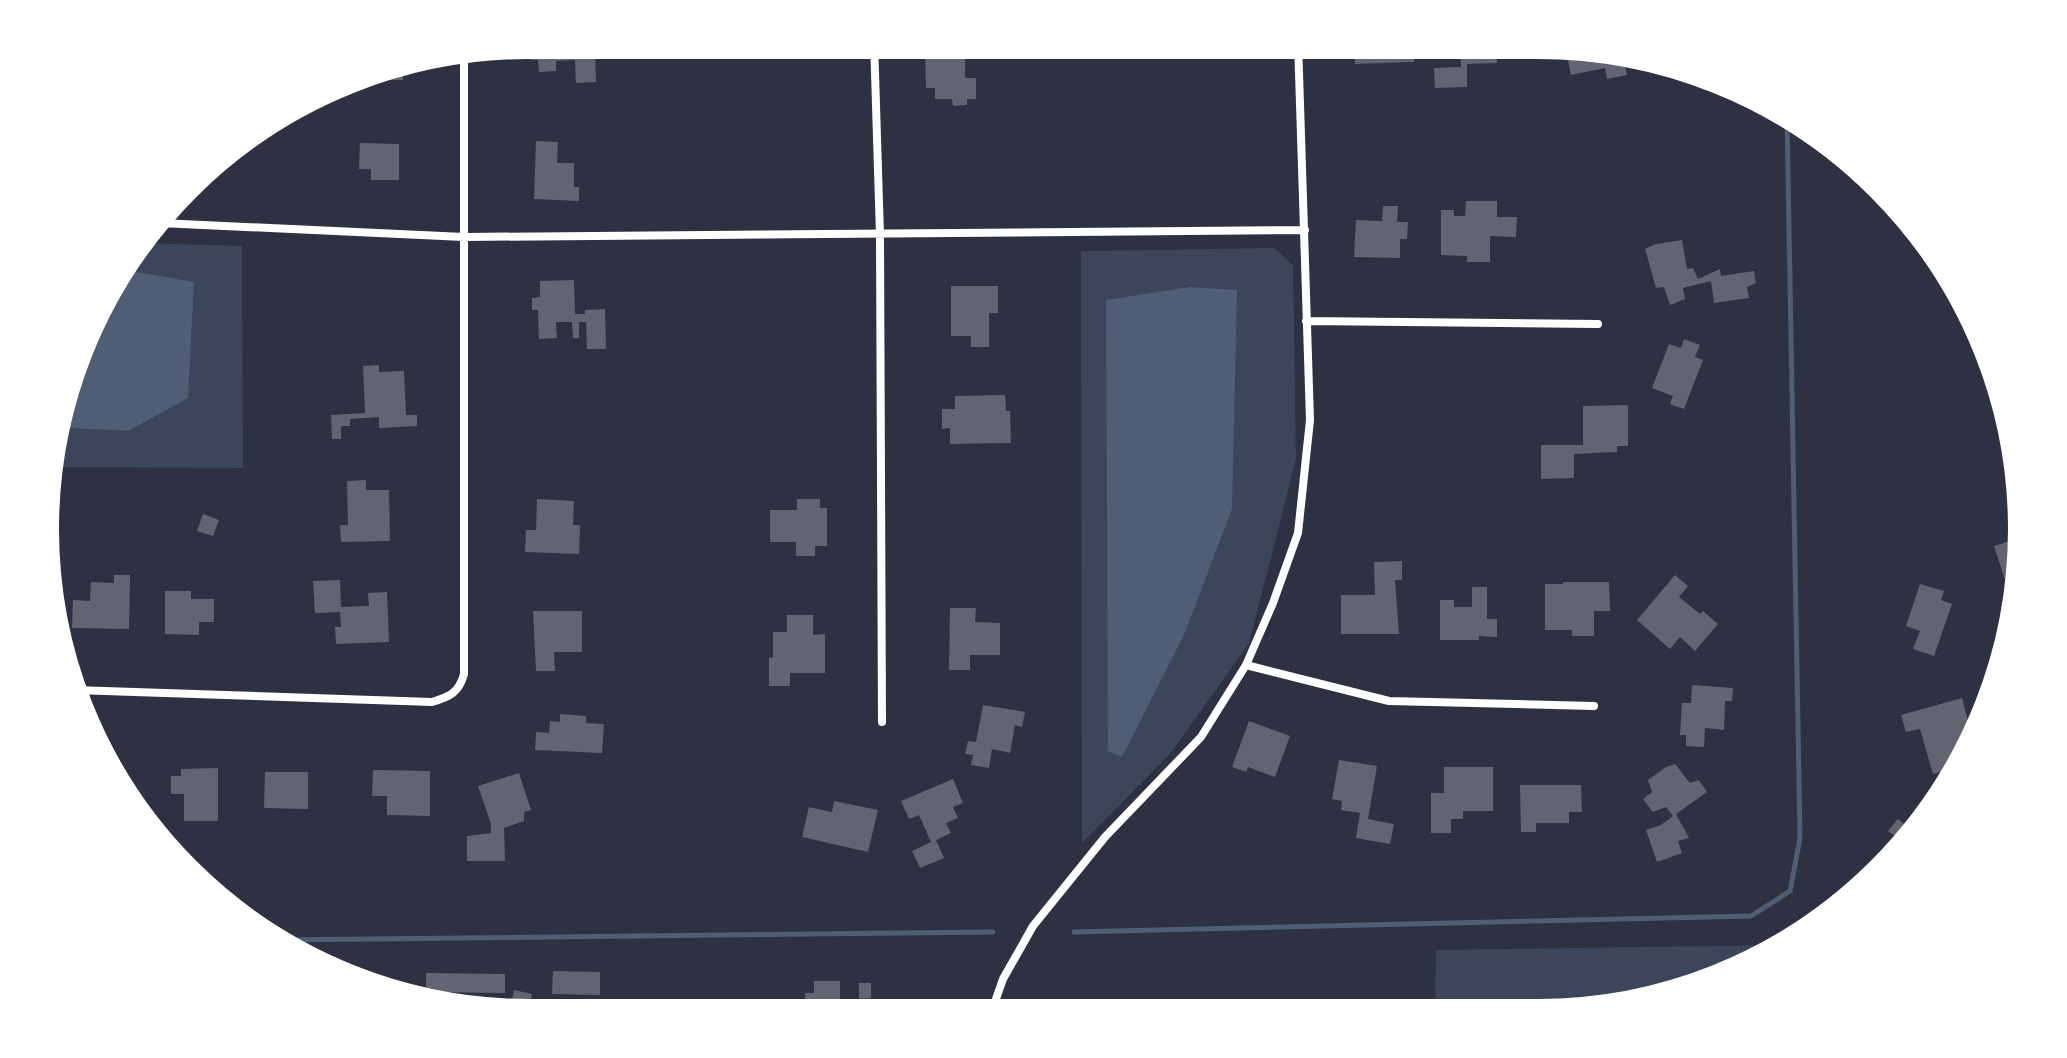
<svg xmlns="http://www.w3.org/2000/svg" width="2067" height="1058" viewBox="0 0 2067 1058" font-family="Arial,sans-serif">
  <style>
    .green { fill: #3c4559 }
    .water { fill: #4f5d75 }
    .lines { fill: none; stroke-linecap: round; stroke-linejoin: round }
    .stream { stroke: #4f5d75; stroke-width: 5 }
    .building { fill: #626471 }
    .minor { stroke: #fff; stroke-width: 8 }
    .rim { fill: none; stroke: #fff; stroke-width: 10 }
  </style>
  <rect width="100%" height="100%" fill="#2d3142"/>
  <path class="green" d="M142,243L242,246L243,468L48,467L49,433L106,284Z
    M1274,248L1293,265L1296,459L1249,644L1169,755L1082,843L1081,251Z
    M1788,945C1767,957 1745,973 1722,982C1698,990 1664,977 1648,1002L1602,1014H1435L1436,950Z"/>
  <path class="water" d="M119,269L194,282L188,398L128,431L52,427L106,284Z
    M1190,287L1237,290L1232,509L1184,635L1122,757L1108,751L1106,300Z"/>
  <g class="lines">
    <path class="stream" d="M1074,932L1751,916L1790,891L1800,838L1787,116
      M275,940L993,932"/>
  </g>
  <path class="building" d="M529,40H574V51L595,50L596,82L576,83L575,60L556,61V71L539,72L538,60H530Z
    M1354,41H1413L1414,62L1355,64Z
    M1460,41H1504V45H1496L1497,63L1467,64V87L1435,88L1434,68L1461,67Z
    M1564,41L1623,55L1627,75L1607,79L1605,68L1571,75Z
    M965,49V78H976V99H967V105L953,106L952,99H935V88H926L925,50Z
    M403,61V80H366L365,69L371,66Z
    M536,141L558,142L557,163H574V187H579V201L534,199Z
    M360,143L399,144V180H371V169H359Z
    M1466,201H1497V217H1517L1516,237L1490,236V262H1467V256L1441,255V210H1454V216H1465Z
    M1383,206H1398L1397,222H1408L1407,239H1400V258L1354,257L1356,220L1382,221Z
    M1682,240L1687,269L1693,268L1698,279L1720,269L1721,276L1754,271L1756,283L1747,287L1749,298L1714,303L1711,281L1683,288L1685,299L1670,305L1664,287L1656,288L1645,249L1656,244Z
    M574,280L575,314H585V310L605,309L606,349H587L586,322H579V338H573L572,322H556L557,338L539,339L538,310H532V298L540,297V281Z
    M951,286H998V313H989V347H971V336H951Z
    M1684,339L1700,345L1695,357L1703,360L1684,409L1670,404L1673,396L1652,388L1669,344L1681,348Z
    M379,365V372L404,371L406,415H417V426L379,428V417L350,419V426H341V439H332L331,415L365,413L363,366Z
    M1005,395L1006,411H1010L1011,443L950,444V428L942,429V409H955V396Z
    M1628,405V446H1617V452L1574,454V478L1541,479V445H1583V406Z
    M366,480V490H389L390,541L341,542L340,525H348L347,481Z
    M537,499L574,501L573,525H580L579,554L525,552L526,530H536Z
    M797,499H820V508H827V546H815V556H796V542H770V510H797Z
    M203,514L219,520L213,536L197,531Z
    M2023,537L2026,561L2019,585L2008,589L1994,546Z
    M1402,561V580H1395L1399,634H1341V595H1375L1374,562Z
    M114,575H130L129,629L72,628L73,600L90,601L91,582L114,583Z
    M1675,575L1688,586L1679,597L1700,614L1703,611L1718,624L1695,651L1680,637L1670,649L1637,620Z
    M340,580L341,607L369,606L368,593L387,592L389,642L336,644L335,627H341L340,612L315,613L313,581Z
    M1563,582H1609L1610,611H1594V636H1572V630H1545V584H1563Z
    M1920,584L1944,591L1941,600L1952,604L1934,656L1913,649L1920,631L1906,626Z
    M1472,587H1487V619H1497V637L1479,636V640H1440V600H1454V607H1472Z
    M165,591H191V599H214V622H199V635L165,634Z
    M950,608H976L975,622L1000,623V655H970V670H949Z
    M533,611H582V652H554L555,671H536Z
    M787,615H813V635L825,634V673H790V686H769V658L773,657V632H787Z
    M1692,685L1733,688L1732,701H1725L1724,730L1705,728L1704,747L1686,746V735H1680L1682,703H1691Z
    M1962,698L1975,747L1963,766L1933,774L1920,729L1906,732L1901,715Z
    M983,705L1025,712L1022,727L1015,725L1010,753L992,749L989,768L971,765L973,755L965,754L968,741L976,742Z
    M560,714L586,716V723L604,724L602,753L535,750L536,732L549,733L550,721L560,722Z
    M1249,721L1290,736L1275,777L1248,767L1246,772L1232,767Z
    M1339,760L1377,766L1368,819L1394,824L1390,844L1356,838L1360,813L1341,810L1342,801L1332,799Z
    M1675,764L1690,783L1699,780L1707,792L1676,814L1689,838L1678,841L1682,853L1657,862L1646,830L1661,825L1673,816L1666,807L1653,812L1643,799L1652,792L1648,780L1666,767Z
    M1444,767H1493V811H1463V819H1451V833H1431V793H1444Z
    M218,768V821H184V794H171V776H181V769Z
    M373,770L430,771V816L387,815V796H372Z
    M265,772H308V809L264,808Z
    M519,773L531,810L524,812V821L504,828L505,861H467V836L491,833V824L478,786Z
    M953,779L963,803L953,807L958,818L946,823L951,833L936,840L944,858L920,868L912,851L931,842L919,815L909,819L901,801Z
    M1520,785H1581L1582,812H1569V823H1536V832H1521Z
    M834,801L878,810L868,852L802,837L809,807L832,812Z
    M1898,819L1910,829L1901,840L1888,831Z
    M553,971L600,972V995L552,994Z
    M426,973L505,974V993L426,992Z
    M814,981H840V1016H812V1013H805V993H814Z
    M859,983H871V998L859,999Z
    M514,990L532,994L528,1017H509Z"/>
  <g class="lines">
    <path class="minor" d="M874,40L880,235L882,722
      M160,223L464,237L1305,230
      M1306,321L1598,324
      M1246,665L1389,701L1594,706
      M74,690L432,702C449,697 459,693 464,674V51
      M990,1016L1003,979L1033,926L1105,837L1201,737L1246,665L1273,603L1298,533L1310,420L1298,41"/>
  </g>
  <path d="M0 0H2067V1058H0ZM529 54H1538A475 475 0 0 1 2013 529V529A475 475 0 0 1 1538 1004H529A475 475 0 0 1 54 529V529A475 475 0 0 1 529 54Z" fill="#fff" fill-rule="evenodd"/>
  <path class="rim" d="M529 54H1538A475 475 0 0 1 2013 529V529A475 475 0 0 1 1538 1004H529A475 475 0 0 1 54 529V529A475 475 0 0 1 529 54Z"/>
</svg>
